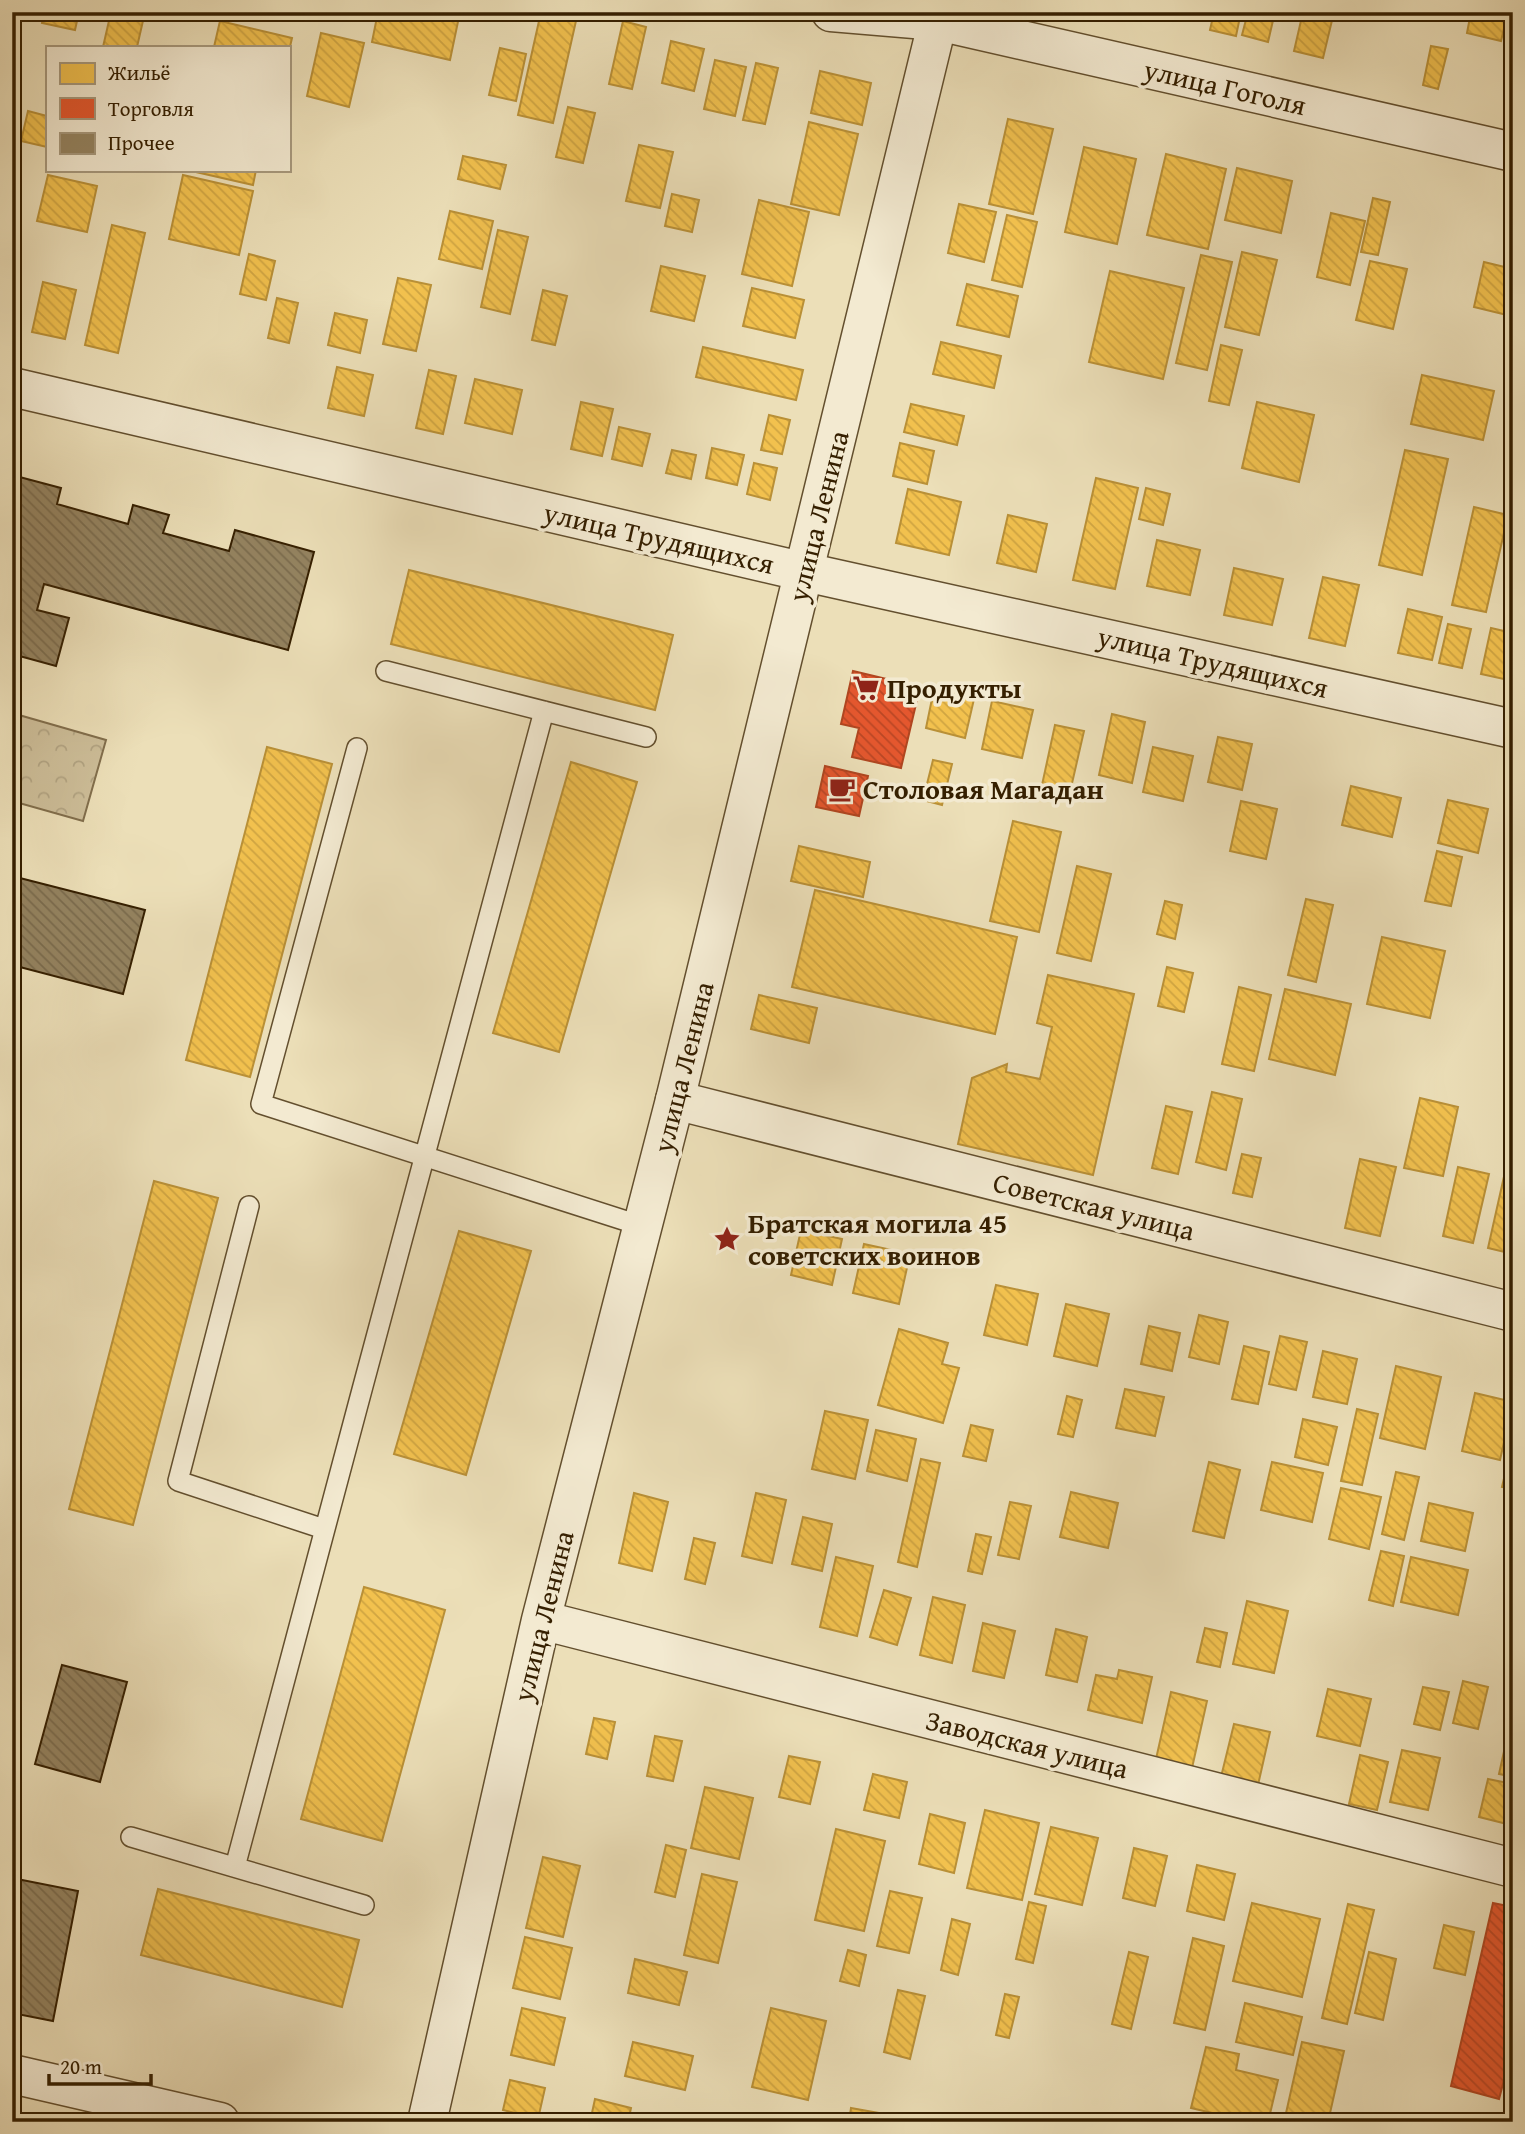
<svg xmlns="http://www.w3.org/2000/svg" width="1525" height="2134" viewBox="0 0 1525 2134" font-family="'Gentium Book Plus',serif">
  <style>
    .forest { fill: url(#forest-crowns); stroke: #816e4c; stroke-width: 2 }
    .homes { fill: url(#homes-back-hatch); stroke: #b99037; stroke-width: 2 }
    .shops { fill: url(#shops-back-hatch); stroke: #b04620; stroke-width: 2 }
    .building { fill: url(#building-back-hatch); stroke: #351f00; stroke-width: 2 }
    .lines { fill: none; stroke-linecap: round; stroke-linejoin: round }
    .service-casing { stroke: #634f2e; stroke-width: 22 }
    .minor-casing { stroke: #634f2e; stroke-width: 41 }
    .tertiary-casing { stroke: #634f2e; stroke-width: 41 }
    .service { stroke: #f3ead1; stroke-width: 19 }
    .minor { stroke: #f3ead1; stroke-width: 38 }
    .tertiary { stroke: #f3ead1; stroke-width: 38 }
    .labels { text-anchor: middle; stroke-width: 7; stroke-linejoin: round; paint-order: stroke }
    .street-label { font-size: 28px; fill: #351f00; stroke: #f3ead1 }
    .poi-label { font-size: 28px; font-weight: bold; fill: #351f00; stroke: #f3ead1; text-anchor: start }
  </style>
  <defs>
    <pattern id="forest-crowns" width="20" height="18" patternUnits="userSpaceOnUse" patternTransform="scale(1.75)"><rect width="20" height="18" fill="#cdbe99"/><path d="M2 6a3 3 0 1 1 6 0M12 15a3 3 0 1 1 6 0" fill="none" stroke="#b1a382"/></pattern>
    <pattern id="homes-back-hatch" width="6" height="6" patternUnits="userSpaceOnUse" patternTransform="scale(1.75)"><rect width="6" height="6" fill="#f2c14e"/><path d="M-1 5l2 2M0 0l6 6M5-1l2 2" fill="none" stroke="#d0a542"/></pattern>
    <pattern id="shops-back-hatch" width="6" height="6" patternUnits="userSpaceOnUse" patternTransform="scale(1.75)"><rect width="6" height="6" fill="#e4572e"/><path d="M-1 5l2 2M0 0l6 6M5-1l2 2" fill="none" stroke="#ba4725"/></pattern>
    <pattern id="building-back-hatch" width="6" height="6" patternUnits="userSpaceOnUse" patternTransform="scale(1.75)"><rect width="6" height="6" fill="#948360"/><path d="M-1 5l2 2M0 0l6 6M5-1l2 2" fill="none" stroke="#7a6b4d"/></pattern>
  </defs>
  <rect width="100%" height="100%" fill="#ecdfb8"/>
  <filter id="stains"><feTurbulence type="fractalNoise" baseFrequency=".00286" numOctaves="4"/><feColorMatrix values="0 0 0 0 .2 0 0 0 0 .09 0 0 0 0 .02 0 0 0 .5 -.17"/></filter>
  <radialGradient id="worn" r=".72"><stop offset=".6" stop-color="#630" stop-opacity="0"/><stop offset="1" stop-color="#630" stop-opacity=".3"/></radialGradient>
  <path class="forest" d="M12,713L106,740L83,821L12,801Z"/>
  <path class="homes" d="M44,12H79L75,30L42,23Z
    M111,12H145L137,47H103Z
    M378,12H460L450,60L372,42Z
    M541,12H578L553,123L518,115Z
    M1139,12H1165L1164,18Z
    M1214,12H1241L1236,36L1210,30Z
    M1248,12H1275L1268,42L1242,35Z
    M1303,12H1334L1323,58L1294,51Z
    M1369,12H1404L1402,20Z
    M1471,12H1508L1501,41L1467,33Z
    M220,21L292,38L289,51V47H214Z
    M623,21L646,27L632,89L609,84Z
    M321,33L364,43L349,107L307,96Z
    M671,41L704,49L694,91L662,83Z
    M1431,46L1448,49L1438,89L1423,85Z
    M500,48L526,54L516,101L489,95Z
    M715,60L746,67L735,116L704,109Z
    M756,63L778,68L765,124L743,120Z
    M820,71L871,83L862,125L811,113Z
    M568,107L595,113L583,163L556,157Z
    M28,111L47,116V147L21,141Z
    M1008,119L1053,129L1033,214L989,204Z
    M809,122L858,134L839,215L791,204Z
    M639,145L673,152L660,208L626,201Z
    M1084,147L1136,159L1117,244L1065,232Z
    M1166,154L1226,169L1208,249L1147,235Z
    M463,156L506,165L500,189L458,179Z
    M1237,168L1292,181L1281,233L1225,220Z
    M187,170H256L253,185Z
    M48,175L97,186L87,232L37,221Z
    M183,175L253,191L239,255L169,239Z
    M672,194L699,200L692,232L665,226Z
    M1373,198L1390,202L1378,255L1361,252Z
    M759,200L809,212L792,286L742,274Z
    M959,204L996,212L984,262L948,253Z
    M450,211L493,221L482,269L439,259Z
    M1331,213L1365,221L1350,285L1317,277Z
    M1007,215L1037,222L1022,287L992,280Z
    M112,225L145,233L118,353L85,345Z
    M498,230L528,237L510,314L481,307Z
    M1242,252L1277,260L1259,335L1225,327Z
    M249,254L275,261L266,300L240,294Z
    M1201,255L1232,262L1207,370L1176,363Z
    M1370,261L1407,269L1393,329L1356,320Z
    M1484,262L1513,269V287L1507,315L1474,307Z
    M661,266L705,276L694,321L651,311Z
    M1110,271L1184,288L1163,379L1089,362Z
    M398,278L431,285L416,351L383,344Z
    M43,282L76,290L65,339L32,332Z
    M967,284L1018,296L1009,337L957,325Z
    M752,288L804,300L795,338L743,326Z
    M543,290L567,296L555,345L532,340Z
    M277,298L298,303L289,343L268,338Z
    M335,313L367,320L360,353L328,345Z
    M941,342L1001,356L994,388L933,374Z
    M1221,345L1242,350L1229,405L1209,401Z
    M703,347L803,370L796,400L696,377Z
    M337,367L373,375L364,416L328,408Z
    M429,370L456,376L443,434L416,428Z
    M1422,375L1494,391L1483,440L1411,424Z
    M475,379L522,390L512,434L465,423Z
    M581,402L613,409L602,456L571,449Z
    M1257,402L1314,415L1299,482L1242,468Z
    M911,404L964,416L957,445L904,432Z
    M769,415L790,420L782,454L761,450Z
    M619,427L650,434L642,466L612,459Z
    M900,443L934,451L927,484L893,476Z
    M712,448L744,455L737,485L706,478Z
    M672,450L696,455L691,479L666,473Z
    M1405,450L1448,459L1422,575L1379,565Z
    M754,463L777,468L770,500L747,494Z
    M1096,478L1138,488L1115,589L1073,580Z
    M1146,488L1170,494L1163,525L1139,519Z
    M908,489L961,502L949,555L896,543Z
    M1474,507L1508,515L1486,612L1452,605Z
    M1008,515L1047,524L1036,572L997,563Z
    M1157,540L1200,550L1190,595L1147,586Z
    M1234,568L1283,579L1272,625L1224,615Z
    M409,570L673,635L655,710L391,644Z
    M1323,577L1359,585L1345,646L1309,638Z
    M1408,609L1442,617L1432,660L1398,653Z
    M1448,624L1471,629L1462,668L1439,663Z
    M1491,628L1513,633V681L1481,674Z
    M934,689L974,699L965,738L926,728Z
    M992,701L1033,710L1022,758L982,749Z
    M1112,714L1145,722L1132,783L1099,775Z
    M1055,725L1084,731L1070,792L1042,785Z
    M1218,737L1252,744L1242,790L1208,782Z
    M267,747L332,764L250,1077L186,1060Z
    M1153,747L1193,756L1183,801L1143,792Z
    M933,760L952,764L942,805L923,800Z
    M571,762L637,782L559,1052L493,1033Z
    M1351,786L1401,798L1392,837L1342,825Z
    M1448,800L1488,809L1478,853L1438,843Z
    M1241,801L1277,809L1266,859L1230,851Z
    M1013,821L1061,832L1039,932L990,921Z
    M799,846L870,862L863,897L791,881Z
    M1437,851L1462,857L1451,906L1425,901Z
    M1077,866L1111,874L1091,961L1057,953Z
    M1513,874V913L1504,911Z
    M815,890L1017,937L995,1034L792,987Z
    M1306,899L1333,905L1316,982L1288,975Z
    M1165,901L1182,905L1175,939L1157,934Z
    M1382,937L1445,951L1430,1018L1367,1004Z
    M1167,967L1193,973L1184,1012L1158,1006Z
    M1048,975L1134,994L1093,1175L958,1144L972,1078L1007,1064L1006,1072L1040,1079L1052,1027L1037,1023Z
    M1239,987L1271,995L1254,1071L1222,1064Z
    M1285,989L1351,1004L1335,1075L1269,1059Z
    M759,995L817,1008L809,1043L751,1029Z
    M1212,1092L1242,1099L1226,1170L1196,1162Z
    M1420,1098L1458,1107L1443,1176L1404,1168Z
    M1166,1106L1192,1112L1178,1174L1152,1168Z
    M1242,1154L1261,1158L1252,1197L1233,1193Z
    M1360,1159L1396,1167L1380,1236L1345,1228Z
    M1458,1167L1489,1174L1473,1243L1443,1236Z
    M1505,1172L1513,1174V1254L1488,1248Z
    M154,1181L218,1198L133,1525L69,1509Z
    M801,1230L842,1239L832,1285L791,1275Z
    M459,1231L531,1251L466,1475L394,1454Z
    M864,1244L910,1254L899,1304L853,1293Z
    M996,1285L1038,1294L1027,1345L984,1335Z
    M1066,1304L1109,1314L1097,1366L1054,1356Z
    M1199,1315L1228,1322L1219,1364L1189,1357Z
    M1149,1326L1180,1333L1172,1371L1141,1364Z
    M899,1329L948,1343L942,1364L959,1368L943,1423L878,1405Z
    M1280,1336L1307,1342L1296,1390L1269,1384Z
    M1244,1346L1269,1352L1258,1404L1232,1399Z
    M1323,1351L1357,1359L1347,1404L1313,1397Z
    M1396,1366L1441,1377L1425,1449L1380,1438Z
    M1125,1389L1164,1397L1155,1436L1116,1428Z
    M1475,1393L1513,1402L1500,1460L1462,1451Z
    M1067,1396L1082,1400L1073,1437L1058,1434Z
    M1357,1409L1378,1414L1362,1485L1341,1481Z
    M825,1411L868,1420L855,1479L812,1469Z
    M1303,1419L1337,1427L1328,1465L1295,1457Z
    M971,1425L993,1430L986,1461L963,1456Z
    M876,1430L916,1439L907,1481L867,1471Z
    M1513,1440V1489L1502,1487Z
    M921,1459L940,1463L917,1567L898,1562Z
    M1209,1462L1240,1470L1224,1538L1193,1531Z
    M1272,1462L1323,1473L1312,1522L1261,1510Z
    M1396,1472L1419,1477L1404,1540L1382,1534Z
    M1341,1488L1381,1497L1369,1549L1329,1539Z
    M1071,1492L1118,1503L1108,1548L1060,1537Z
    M634,1493L668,1502L652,1571L619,1563Z
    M756,1493L786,1500L772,1563L742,1556Z
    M1010,1502L1031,1506L1019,1559L998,1555Z
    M1429,1503L1473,1513L1465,1551L1421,1541Z
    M803,1517L832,1524L822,1571L792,1564Z
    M976,1534L991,1537L982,1574L968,1571Z
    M694,1538L715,1543L705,1584L685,1579Z
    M1381,1551L1404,1556L1393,1606L1369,1600Z
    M836,1557L873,1566L857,1636L820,1627Z
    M1411,1557L1468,1570L1458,1615L1401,1602Z
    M364,1587L445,1610L382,1841L301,1819Z
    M884,1590L911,1598L897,1645L870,1637Z
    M933,1597L965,1605L952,1663L920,1655Z
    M1247,1601L1288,1611L1274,1673L1233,1664Z
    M983,1623L1015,1631L1004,1678L973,1671Z
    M1205,1628L1227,1633L1220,1667L1197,1662Z
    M1056,1629L1087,1637L1077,1682L1046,1675Z
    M1119,1670L1152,1677L1142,1723L1088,1710L1096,1675L1117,1679Z
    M1463,1681L1488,1687L1478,1729L1453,1723Z
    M1423,1687L1449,1692L1440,1730L1414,1724Z
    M1328,1689L1371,1699L1360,1746L1317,1736Z
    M1171,1692L1207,1701L1192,1768L1156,1759Z
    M594,1718L615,1722L607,1759L586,1754Z
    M1234,1724L1270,1732L1258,1785L1221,1777Z
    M1509,1729L1513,1730V1777L1499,1774Z
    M655,1736L682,1741L673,1781L647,1776Z
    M1402,1750L1440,1758L1428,1810L1390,1802Z
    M1360,1755L1388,1762L1377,1810L1349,1804Z
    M789,1756L820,1762L810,1804L779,1797Z
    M873,1774L907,1782L899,1818L864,1810Z
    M1488,1779L1513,1784V1799L1507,1824L1479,1817Z
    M705,1787L753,1798L739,1859L691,1848Z
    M985,1810L1039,1823L1022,1900L967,1888Z
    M930,1814L965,1823L954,1873L919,1864Z
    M1051,1827L1098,1838L1082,1905L1035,1894Z
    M836,1829L885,1841L864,1931L815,1920Z
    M666,1845L686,1850L675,1897L655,1892Z
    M1134,1848L1167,1856L1155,1906L1123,1898Z
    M543,1857L580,1866L563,1937L526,1928Z
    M1197,1865L1235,1874L1224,1920L1187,1911Z
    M702,1874L737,1882L718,1963L684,1955Z
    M158,1889L359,1940L342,2007L141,1955Z
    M890,1891L922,1898L909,1953L877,1946Z
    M1029,1902L1046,1906L1033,1963L1016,1959Z
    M1252,1903L1320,1919L1302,1997L1233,1981Z
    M1348,1904L1374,1910L1347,2024L1322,2018Z
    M952,1919L970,1924L958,1975L941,1970Z
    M1444,1925L1474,1932L1465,1975L1434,1968Z
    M525,1937L572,1948L560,1999L513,1988Z
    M1193,1938L1224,1946L1205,2030L1174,2023Z
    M848,1950L866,1955L859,1986L840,1981Z
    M1129,1952L1148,1957L1131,2029L1112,2024Z
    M1369,1952L1396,1959L1383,2020L1355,2013Z
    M635,1959L687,1972L679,2005L628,1993Z
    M898,1990L925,1996L910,2059L884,2052Z
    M1005,1994L1019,1997L1009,2038L996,2035Z
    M1245,2003L1302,2017L1293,2055L1236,2042Z
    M522,2008L565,2018L554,2065L511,2055Z
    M771,2008L826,2021L808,2100L752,2087Z
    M633,2042L693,2056L685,2090L625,2076Z
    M1302,2042L1344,2051L1328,2122H1284Z
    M1206,2047L1239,2054L1236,2070L1278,2080L1268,2122H1250L1191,2108Z
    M510,2080L545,2088L538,2119L503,2110Z
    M595,2099L631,2108L628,2122H590Z
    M851,2108L929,2122H849Z"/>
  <path class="shops" d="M853,671L920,687L901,768L852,757L859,728L841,724Z
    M825,766L868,776L859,816L816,807Z
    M1493,1903L1513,1907V2046L1499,2099L1451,2086Z"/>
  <path class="building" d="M12,475L61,488L57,504L128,524L133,505L169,515L163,533L229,551L235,530L314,552L288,650L44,584L37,610L69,618L56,666L12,654Z
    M12,876L145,910L123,994L12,965Z
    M62,1665L127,1682L100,1782L35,1764Z
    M12,1878L78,1891L53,2021L12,2013V1946L20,1910L12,1909Z"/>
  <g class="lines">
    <g class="service-casing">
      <path id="service" d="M386,671L646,737
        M357,748L261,1104L642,1226
        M249,1206L178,1481L324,1529
        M131,1837L364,1905
        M235,1867C336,1481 442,1097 544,711"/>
    </g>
    <g class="minor-casing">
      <path id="minor" d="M831,12L938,21L1513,152
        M805,572L1513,729
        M675,1100L1513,1312
        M12,2074L220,2122"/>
    </g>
    <g class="tertiary-casing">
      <path id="tertiary" d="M12,387L805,572
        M541,1620L1513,1868
        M427,2122L541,1620L675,1100L940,12"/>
    </g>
    <use href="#service" class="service"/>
    <use href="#minor" class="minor"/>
    <use href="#tertiary" class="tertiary"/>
  </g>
  <defs>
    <g id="supermarket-bare" transform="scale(2.1)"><path d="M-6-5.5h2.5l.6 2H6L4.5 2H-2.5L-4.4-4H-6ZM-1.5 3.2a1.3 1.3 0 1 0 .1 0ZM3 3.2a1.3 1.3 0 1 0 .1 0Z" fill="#8f2418" stroke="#f3ead1" stroke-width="2.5" paint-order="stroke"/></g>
    <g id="cafe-bare" transform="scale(2.1)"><path d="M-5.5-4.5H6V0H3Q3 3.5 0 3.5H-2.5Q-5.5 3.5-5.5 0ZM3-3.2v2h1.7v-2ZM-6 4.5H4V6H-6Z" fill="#8f2418" stroke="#f3ead1" stroke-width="2.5" paint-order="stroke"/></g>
    <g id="sight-bare" transform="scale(2.1)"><path d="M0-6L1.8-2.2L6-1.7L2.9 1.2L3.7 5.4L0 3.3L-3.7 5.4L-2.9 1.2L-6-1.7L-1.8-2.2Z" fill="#8f2418" stroke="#f3ead1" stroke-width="2.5" paint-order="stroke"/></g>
  </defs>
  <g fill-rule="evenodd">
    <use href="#supermarket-bare" x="866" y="688"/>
    <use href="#cafe-bare" x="842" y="789"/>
    <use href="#sight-bare" x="727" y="1239"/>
  </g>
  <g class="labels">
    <g class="street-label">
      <text transform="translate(1225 87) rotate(13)" y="10">улица Гоголя</text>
      <text transform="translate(818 516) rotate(-76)" y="10">улица Ленина</text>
      <text transform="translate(659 538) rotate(13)" y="10">улица Трудящихся</text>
      <text transform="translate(1213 662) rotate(13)" y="10">улица Трудящихся</text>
      <text transform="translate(683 1067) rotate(-76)" y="10">улица Ленина</text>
      <text transform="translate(1094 1206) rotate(14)" y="10">Советская улица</text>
      <text transform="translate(543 1616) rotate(-76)" y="10">улица Ленина</text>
      <text transform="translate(1027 1744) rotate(14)" y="10">Заводская улица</text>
    </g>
    <g class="poi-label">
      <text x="887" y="698">Продукты</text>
      <text x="863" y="799">Столовая Магадан</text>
      <text x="748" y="1233">Братская могила 45<tspan x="748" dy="32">советских воинов</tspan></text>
    </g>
  </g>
  <rect width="1525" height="2134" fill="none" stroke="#ecdfb8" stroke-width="42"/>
  <rect x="14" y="14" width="1497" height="2106" fill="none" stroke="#351f00" stroke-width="3.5"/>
  <rect x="21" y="21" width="1483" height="2092" fill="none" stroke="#351f00" stroke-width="2"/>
  <rect x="46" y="46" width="245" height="126" fill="#f3ead1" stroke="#a7997d" stroke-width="2"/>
  <rect x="60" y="63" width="35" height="21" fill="#f2c14e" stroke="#a7997d" stroke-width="2"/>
  <text x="108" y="80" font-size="21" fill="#351f00">Жильё</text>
  <rect x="60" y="98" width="35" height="21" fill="#e4572e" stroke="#a7997d" stroke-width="2"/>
  <text x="108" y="116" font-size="21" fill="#351f00">Торговля</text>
  <rect x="60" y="133" width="35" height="21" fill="#948360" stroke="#a7997d" stroke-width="2"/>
  <text x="108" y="150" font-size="21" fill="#351f00">Прочее</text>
  <path d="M49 2074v10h102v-10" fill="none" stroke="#351f00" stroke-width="3.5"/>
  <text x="60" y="2074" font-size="21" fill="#351f00" stroke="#f3ead1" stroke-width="5" paint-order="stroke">20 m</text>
  <rect width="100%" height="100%" filter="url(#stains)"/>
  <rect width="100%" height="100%" fill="url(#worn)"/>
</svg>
